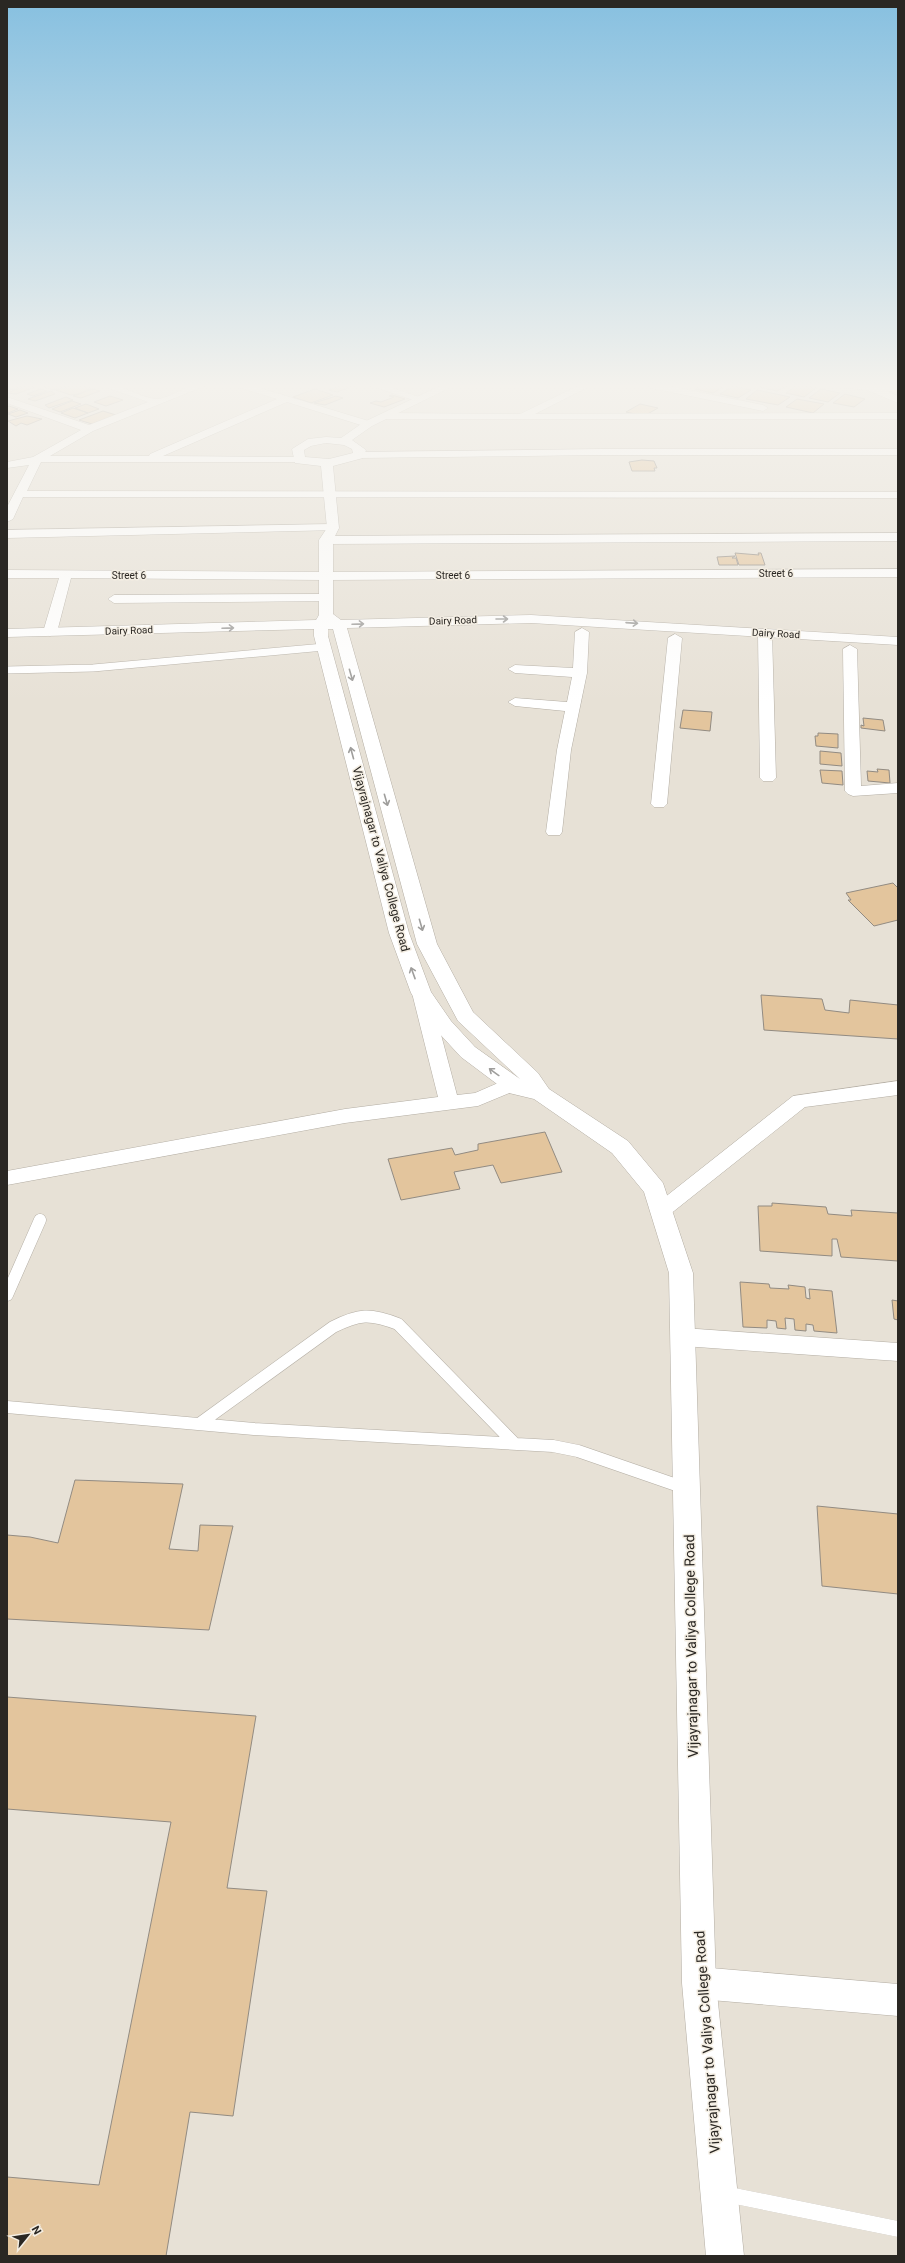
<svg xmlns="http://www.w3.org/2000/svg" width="905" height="2263" viewBox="0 0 905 2263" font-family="Roboto,sans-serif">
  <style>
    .building { fill: #e3c59d; stroke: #928b82 }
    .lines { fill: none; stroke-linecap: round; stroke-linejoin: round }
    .lane-far3-casing { stroke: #b3ada3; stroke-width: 8 }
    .lane-far2-casing { stroke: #b3ada3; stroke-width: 10 }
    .lane-far1-casing { stroke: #b3ada3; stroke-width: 13 }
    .lane-casing { stroke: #b3ada3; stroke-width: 16 }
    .street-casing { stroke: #b3ada3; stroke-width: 1 }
    .secondary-casing { stroke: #b3ada3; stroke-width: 1 }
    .primary-casing { stroke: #b3ada3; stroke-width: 1 }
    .lane-far3 { stroke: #fff; stroke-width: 7 }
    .lane-far2 { stroke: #fff; stroke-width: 10 }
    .lane-far1 { stroke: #fff; stroke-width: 12 }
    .lane { stroke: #fff; stroke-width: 16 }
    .street { fill: #fff; fill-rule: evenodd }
    .secondary { fill: #fff; fill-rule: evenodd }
    .primary { fill: #fff; fill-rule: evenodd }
    .oneway { stroke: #9f9e9c }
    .labels { text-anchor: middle; stroke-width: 3; stroke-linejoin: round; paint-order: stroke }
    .far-street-label { font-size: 10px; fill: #2a2723; stroke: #f4eee3 }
    .street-label { font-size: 12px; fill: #2a2723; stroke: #f4eee3 }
    .near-street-label { font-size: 14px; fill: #2a2723; stroke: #f4eee3 }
  </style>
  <rect width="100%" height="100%" fill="#e7e1d6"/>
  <path class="building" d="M12,385H25L7,391V386Z
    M27,385L35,387L16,394L7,393Z
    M50,385H67L54,390L44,387Z
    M74,385L91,388L79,394L71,395L56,390Z
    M342,385H356L337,392L329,390Z
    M701,385H725L713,393L695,389Z
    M763,385H788L777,391L759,387Z
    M797,385H799L816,388L804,397L786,393Z
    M733,386L751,390L738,398L720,394Z
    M41,389L47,391L33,396L27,394Z
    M93,389L100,391L81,398L73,396Z
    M315,389L333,395L311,403L293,397Z
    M821,389L840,393L828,402L809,398Z
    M757,390L790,397L778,405L746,399Z
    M51,391L55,394L35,401L28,399Z
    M845,394L865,399L854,407L833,403Z
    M392,395L405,399L384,407L370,403L376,401L381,402L394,397L389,396Z
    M110,396L123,400L106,406L94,402Z
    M336,396L343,398L325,405L314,403Z
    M66,397L73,400L49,408L45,405Z
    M797,399L824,404L813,413L786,407Z
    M72,401L81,404L60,412L52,409Z
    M86,404L99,409L88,413L75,408Z
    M640,404L658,408L644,416L626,412Z
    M9,406L18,409L8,413L7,407Z
    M73,408L88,413L75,418L61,413Z
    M20,410L28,413L16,417L8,414Z
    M103,411L116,415L92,424L79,420Z
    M27,416L42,419L27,425L21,423L16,426L8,421Z
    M642,460L654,461L657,468H654L655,471H632L629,462Z
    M735,553L759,555L758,553H761L765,565H739Z
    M735,556L732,558H736L738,565H719L717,557Z
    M683,710L712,712L710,731L680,728Z
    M863,718L883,720L885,731L861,728V725L864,726Z
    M818,733L838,734V748L816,746L815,736H818Z
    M820,751L841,753L842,766L820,764Z
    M877,769L889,770L890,783L868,781L867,771L878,772Z
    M820,770L842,771L843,785L822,783Z
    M893,883L898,888V920L874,926L848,900H851L846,893Z
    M761,995L822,999L825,1010L849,1013L850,1000L898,1005V1039L764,1030Z
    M545,1132L562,1172L501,1183L493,1165L454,1172L460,1189L401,1200L388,1159L452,1148L455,1155L478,1150V1144Z
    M772,1203L826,1207L828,1214L852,1216L851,1210L898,1213V1261L841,1257L837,1239H832V1256L760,1251L758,1206H772Z
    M740,1282L769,1284L770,1288L789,1289L788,1285L805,1287L806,1298L810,1299L809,1289L832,1291L837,1333L814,1331L813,1325L806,1324V1331L795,1330L794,1319L785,1318L786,1329L777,1328L776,1321L767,1320V1328L743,1327Z
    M892,1300L898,1301V1320L894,1319Z
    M75,1480L183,1484L169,1549L198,1551L200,1525L233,1526L209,1630L7,1619V1535L30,1537L58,1543Z
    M817,1506L898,1514V1594L822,1586Z
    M7,1697L256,1716L227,1888L267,1891L233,2116L190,2112L166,2256H7V2177L99,2185L171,1822L7,1809Z"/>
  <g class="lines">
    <g class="lane-far3-casing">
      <path id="lane-far3" d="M7,670L93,668L324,647"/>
    </g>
    <g class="lane-far2-casing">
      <path id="lane-far2" d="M39,1221L40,1219"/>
    </g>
    <g class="lane-far1-casing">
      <path id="lane-far1" d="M7,1295L40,1220
        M7,1407L254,1429L553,1446L578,1451L685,1488
        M199,1424L333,1327C359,1314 370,1313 398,1324L515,1444"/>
    </g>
    <g class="lane-casing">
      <path id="lane" d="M725,2194L898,2229"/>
    </g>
    <g class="street-casing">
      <path id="street" d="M100,385C123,383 138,398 157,399C170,399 186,383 207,385L93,431L50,456H149L150,454L277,399L238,387L236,385H250L372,422L373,424L372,426H364L287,402L163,456L299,457L303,458L304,460L303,462H41L27,491L898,492V498L23,497L13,519L7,522V507L29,465L7,468V462L33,457L81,430L7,403V397L89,425L148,402Z
        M369,385H383L425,399L420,402L416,401Z
        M580,385H592L535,414L898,413V419H386L381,416L386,413L520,414Z
        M646,385H664L763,405L768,408L763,411L651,388Z
        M863,385H873L898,396V403L867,390Z
        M601,449H898V455H601L359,458L354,455L359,452Z
        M333,524L337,526L339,528L337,530L7,538V530Z
        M898,533V541L326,544L320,540L326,536Z
        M898,569V577L326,580L71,578L57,632L50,636L43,632L59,578H7V570L326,572Z
        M326,594L332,598L331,601L114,603L108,599L114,595Z
        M582,628L589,632L587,673L571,750L562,832L560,835H548L546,832L557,750L565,711L515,706L508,702L515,698L567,702L572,677L515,673L508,669L515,665L573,668L575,632Z
        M765,629L772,633L776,778L773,781H763L760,778L758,633Z
        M675,634L682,638L667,804L664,807H654L651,804L668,638Z
        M850,645L857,649L861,786L898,783V793L853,796L848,794L845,791L843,649Z
        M421,987L427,989L430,993L457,1095L475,1093L512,1077L519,1079L522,1084L519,1089L478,1106L345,1123L7,1185V1171L345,1109L438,1097L412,993L415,989Z
        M898,1081V1095L805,1107L669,1215L662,1218L655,1215L651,1210L655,1205L793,1096Z
        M683,1328L898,1343V1361L683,1346L675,1343L672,1337L675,1331Z
        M699,1967L898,1984V2016L699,1999L688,1994L683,1983L688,1972Z"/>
    </g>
    <g class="secondary-casing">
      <path id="secondary" d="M442,385H455L372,426L352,440L366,450L363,458L333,466L339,528L333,540V614L341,620L531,615L898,637V645L531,623L347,628L437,944L473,1012L538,1073L549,1089L628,1141L663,1183L693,1273L716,1983L744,2256H706L682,1983L669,1273L644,1192L612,1153L534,1099L509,1093L461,1057L437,1031L411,993L389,933L314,636V629L7,637V629L316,620L319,615V540L327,528L321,466L295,463L292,449L308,439L326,437L341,438L364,422ZM326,443L344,445L352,449L353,453L329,459L305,457L304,450L311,446ZM328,629H333L417,944L458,1021L520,1079L475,1047L451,1021L431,992L409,933L328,636Z"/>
    </g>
    <g class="primary-casing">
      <path id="primary" d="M840,385L898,386V392L845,388Z"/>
    </g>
    <use href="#lane-far3" class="lane-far3"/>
    <use href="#lane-far2" class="lane-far2"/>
    <use href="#lane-far1" class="lane-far1"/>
    <use href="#lane" class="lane"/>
    <use href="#street" class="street"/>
    <use href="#secondary" class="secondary"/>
    <use href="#primary" class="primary"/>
  </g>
  <defs><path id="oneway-shaft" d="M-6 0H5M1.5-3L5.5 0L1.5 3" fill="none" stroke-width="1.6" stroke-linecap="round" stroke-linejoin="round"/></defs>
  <g class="oneway">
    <use href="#oneway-shaft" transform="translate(502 619)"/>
    <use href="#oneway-shaft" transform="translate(632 623) rotate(4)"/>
    <use href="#oneway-shaft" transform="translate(358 624) rotate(-2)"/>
    <use href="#oneway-shaft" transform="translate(228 628) rotate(-2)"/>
    <use href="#oneway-shaft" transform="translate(351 675) rotate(74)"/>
    <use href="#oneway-shaft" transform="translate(352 753) rotate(-105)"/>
    <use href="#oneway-shaft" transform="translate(386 800) rotate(74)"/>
    <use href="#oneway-shaft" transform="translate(421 925) rotate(74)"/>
    <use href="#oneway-shaft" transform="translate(413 973) rotate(-110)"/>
    <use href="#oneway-shaft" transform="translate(494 1072) rotate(-144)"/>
  </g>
  <linearGradient id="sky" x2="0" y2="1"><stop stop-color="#87c0e0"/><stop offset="0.55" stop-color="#f4f2ed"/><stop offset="1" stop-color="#f4f2ed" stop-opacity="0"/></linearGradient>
  <rect width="905" height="702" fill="url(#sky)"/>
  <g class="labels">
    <g class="far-street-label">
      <text x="776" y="577">Street 6</text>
      <text x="129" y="579">Street 6</text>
      <text x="453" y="579">Street 6</text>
      <text transform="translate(453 620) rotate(-2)" y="4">Dairy Road</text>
      <text transform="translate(129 630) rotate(-2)" y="4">Dairy Road</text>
      <text transform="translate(776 633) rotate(3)" y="4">Dairy Road</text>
    </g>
    <g class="street-label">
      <text transform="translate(381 859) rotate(75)" y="4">Vijayrajnagar to Valiya College Road</text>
    </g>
    <g class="near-street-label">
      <text transform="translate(691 1646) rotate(-91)" y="5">Vijayrajnagar to Valiya College Road</text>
      <text transform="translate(707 2042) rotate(-94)" y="5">Vijayrajnagar to Valiya College Road</text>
    </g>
  </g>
  <rect width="905" height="2263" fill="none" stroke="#2a2723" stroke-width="16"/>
  <g transform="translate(28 2235) rotate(60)" stroke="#f4eee3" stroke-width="3" paint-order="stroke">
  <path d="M0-3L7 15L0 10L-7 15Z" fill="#2a2723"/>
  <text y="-6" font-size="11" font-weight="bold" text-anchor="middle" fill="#2a2723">N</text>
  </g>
</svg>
